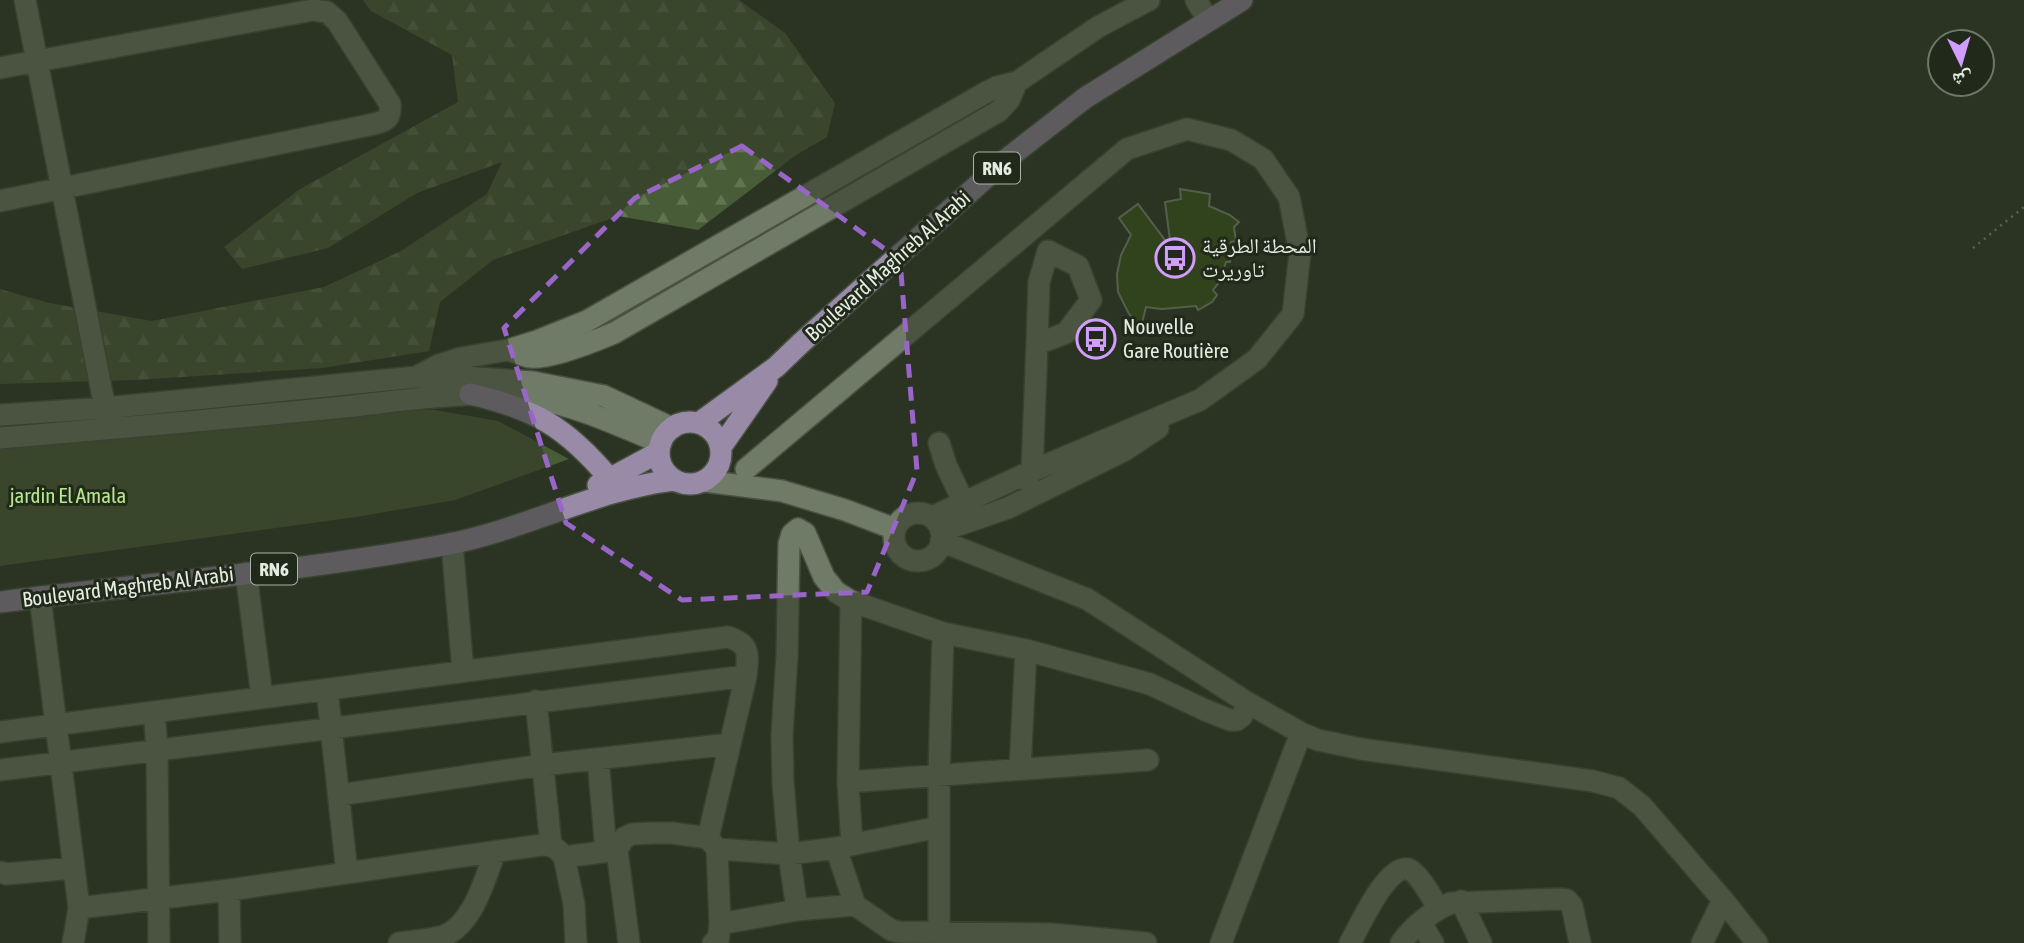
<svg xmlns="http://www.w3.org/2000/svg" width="2024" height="943" viewBox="0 0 2024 943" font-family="'Asap Condensed','Noto Naskh Arabic',sans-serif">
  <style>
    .green { fill: #495c38 }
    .forest { fill: url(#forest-firs) }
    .building { fill: #385616; stroke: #86917e; stroke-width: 2 }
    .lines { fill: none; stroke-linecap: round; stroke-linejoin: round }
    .minor-casing { stroke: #495143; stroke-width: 24 }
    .major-casing { stroke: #495143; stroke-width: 24 }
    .path { stroke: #90988a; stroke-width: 2.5; stroke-dasharray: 2 5; stroke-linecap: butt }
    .minor { stroke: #6f7a67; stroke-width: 21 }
    .major { stroke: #998ba7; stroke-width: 21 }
    .marked { fill: none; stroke: #9a65c9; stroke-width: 5; stroke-dasharray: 14 9; stroke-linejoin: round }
    .labels { text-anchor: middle; stroke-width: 6; stroke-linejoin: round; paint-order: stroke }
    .shield { fill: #212a1a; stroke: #aab1a5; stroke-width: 2 }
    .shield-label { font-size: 19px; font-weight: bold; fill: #e4ebe0 }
    .poi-label { font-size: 21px; fill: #e4ebe0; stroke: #212a1a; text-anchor: start }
    .street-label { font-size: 21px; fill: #e4ebe0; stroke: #212a1a }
    .park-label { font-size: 21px; fill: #b8e88e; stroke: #212a1a }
  </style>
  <defs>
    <pattern id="forest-firs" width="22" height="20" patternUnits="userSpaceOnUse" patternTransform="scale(1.75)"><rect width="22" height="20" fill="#495c38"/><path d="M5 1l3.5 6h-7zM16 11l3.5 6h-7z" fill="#637454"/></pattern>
  </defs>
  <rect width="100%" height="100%" fill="#2b3423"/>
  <path class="green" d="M351,410H435L498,421L569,459L455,500L356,517L0,566V440Z"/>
  <path class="forest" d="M363,0H739L785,33L835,103L827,137L796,155L698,230L618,216L493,260L440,302L429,351L322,368L135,380L0,384V289L49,303L152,321L324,287L401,251L487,194L502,162L417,193L328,248L242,269L224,247L300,189L458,102L452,55L371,11Z"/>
  <path class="building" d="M1180,189L1210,194L1209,206L1230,215L1239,222L1234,227L1236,241L1231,242L1230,262H1226L1220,281L1213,290L1217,295L1212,302L1198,310L1196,306L1162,309L1146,307L1141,327L1129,314L1118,292L1117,274L1121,255L1131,235L1119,218L1138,204L1171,248L1165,202L1181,199Z"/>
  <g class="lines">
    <g class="minor-casing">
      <path id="minor" d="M25,0L105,408L106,420
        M1196,0L1208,20
        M0,68L313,10L327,12L337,21L390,104C391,118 387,121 374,124L0,201
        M1048,251L1078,266L1091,300L1066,333L1037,344L1039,282Z
        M508,350C515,352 522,355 529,357C548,360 595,341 614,333L999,111L1009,100L1017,82
        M416,377L439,365L461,358L508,350L537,341L587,321L985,93L997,87L1017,82L1098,27L1149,0
        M0,415L105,408L416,377L450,376L533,382L604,396L672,428
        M0,438C111,429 223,419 334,408C399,402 464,388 530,398C576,405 618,425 661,443
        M939,443L946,465L963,501
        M746,469L1127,149L1187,129L1231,140L1263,159L1289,197L1300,253L1293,314L1257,359L1200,400L1032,471L932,517
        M1026,480L1032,471L1037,344
        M704,481L782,491L845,510L895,529
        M894 537a24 24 0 1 1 48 0a24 24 0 1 1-48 0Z
        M941,531L1008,508L1125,450L1158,428
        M941,541L1087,599L1248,703L1301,733L1318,740L1361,749L1593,781L1619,788L1642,806L1723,900L1757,943
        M452,543L463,671
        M246,573L262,697
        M40,597L79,908L73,943
        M851,601L848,782L852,845
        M327,690L347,873
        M536,701L551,845
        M154,712L157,749L159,943
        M0,732L728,637C751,644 748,655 746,676L708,838
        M598,759L606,851
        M1020,769L1026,650
        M0,770L746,676
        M848,782L1148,760
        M339,795L542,765L730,744
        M836,848L855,905L891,930L899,932L1051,934L1146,943
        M717,849L720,924
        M617,850L629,943
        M564,857L574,904L576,943
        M0,872L6,874L74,868
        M229,890L230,943
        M1461,901L1481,943
        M79,908L229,890L541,845C553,845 557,848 564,857L617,850L624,838L632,834L653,833H672L708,838L717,849L789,854L836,848L939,827
        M797,910L789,854L783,782L782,735L787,656L789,544L792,534L798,529L805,533L824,577L836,592L851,601L943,633L1026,650L1150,684L1205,710L1230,720H1237L1242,716L1248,703
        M1421,923L1433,943
        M939,932V776L943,633
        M399,943C413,941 430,940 443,936C473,926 485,878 495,852
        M713,943L718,942L720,924L797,910L855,905
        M1221,943L1301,733
        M1350,943C1359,927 1387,864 1408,869C1418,872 1433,899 1438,908
        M1401,943C1413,926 1432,911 1451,903L1560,899L1567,900L1572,906L1580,943
        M1702,943L1723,900"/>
    </g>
    <g class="major-casing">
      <path id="major" d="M470,394C535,409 566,427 609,478
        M659 453a31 31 0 1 1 62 0a31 31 0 1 1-62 0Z
        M699,423L776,367L801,343L1008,158L1085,98L1242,0
        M721,447L767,381
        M598,485L659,452
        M0,602C149,583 301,572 449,544C526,529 597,489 674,480"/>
    </g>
    <path class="path" d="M1973,248L2024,207"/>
    <use href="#minor" class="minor"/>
    <use href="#major" class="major"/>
  </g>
  <path d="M0 0H2024V943H0ZM742,146L900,260L917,471L867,592L682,600L566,523L504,328L635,198Z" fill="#2b3423" fill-opacity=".55" fill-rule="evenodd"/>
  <path class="marked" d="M742,146L900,260L917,471L867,592L682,600L566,523L504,328L635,198Z"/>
  <defs>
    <g id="bus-ring" transform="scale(2.0125)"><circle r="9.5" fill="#212a1a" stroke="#d19dfe" stroke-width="1.5"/><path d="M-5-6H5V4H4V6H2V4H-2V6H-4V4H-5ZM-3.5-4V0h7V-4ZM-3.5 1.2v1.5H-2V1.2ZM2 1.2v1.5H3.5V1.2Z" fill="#d19dfe"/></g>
  </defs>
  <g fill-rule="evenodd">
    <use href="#bus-ring" x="1175" y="258"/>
    <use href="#bus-ring" x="1096" y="339"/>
  </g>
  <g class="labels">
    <g class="shield">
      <rect x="974" y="152.5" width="46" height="31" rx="5"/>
      <rect x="251" y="553.5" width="46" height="31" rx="5"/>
    </g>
    <g class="shield-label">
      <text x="997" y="175">RN6</text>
      <text x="274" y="576">RN6</text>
    </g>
    <g class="poi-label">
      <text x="1202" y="253">المحطة الطرقية<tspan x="1202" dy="24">تاوريرت</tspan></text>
      <text x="1123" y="334">Nouvelle<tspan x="1123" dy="24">Gare Routière</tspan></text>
    </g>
    <g class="street-label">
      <text transform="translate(888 266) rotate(-42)" y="7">Boulevard Maghreb Al Arabi</text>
      <text transform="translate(128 587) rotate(-7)" y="7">Boulevard Maghreb Al Arabi</text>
    </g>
    <g class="park-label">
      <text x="68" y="503">jardin El Amala</text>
    </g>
  </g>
  <g transform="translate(1961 63) rotate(175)"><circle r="33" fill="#212a1a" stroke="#6f7769" stroke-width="2"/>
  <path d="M0-5L12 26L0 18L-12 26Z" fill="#d19dfe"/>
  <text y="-10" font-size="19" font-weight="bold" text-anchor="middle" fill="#e4ebe0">ش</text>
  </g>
</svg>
